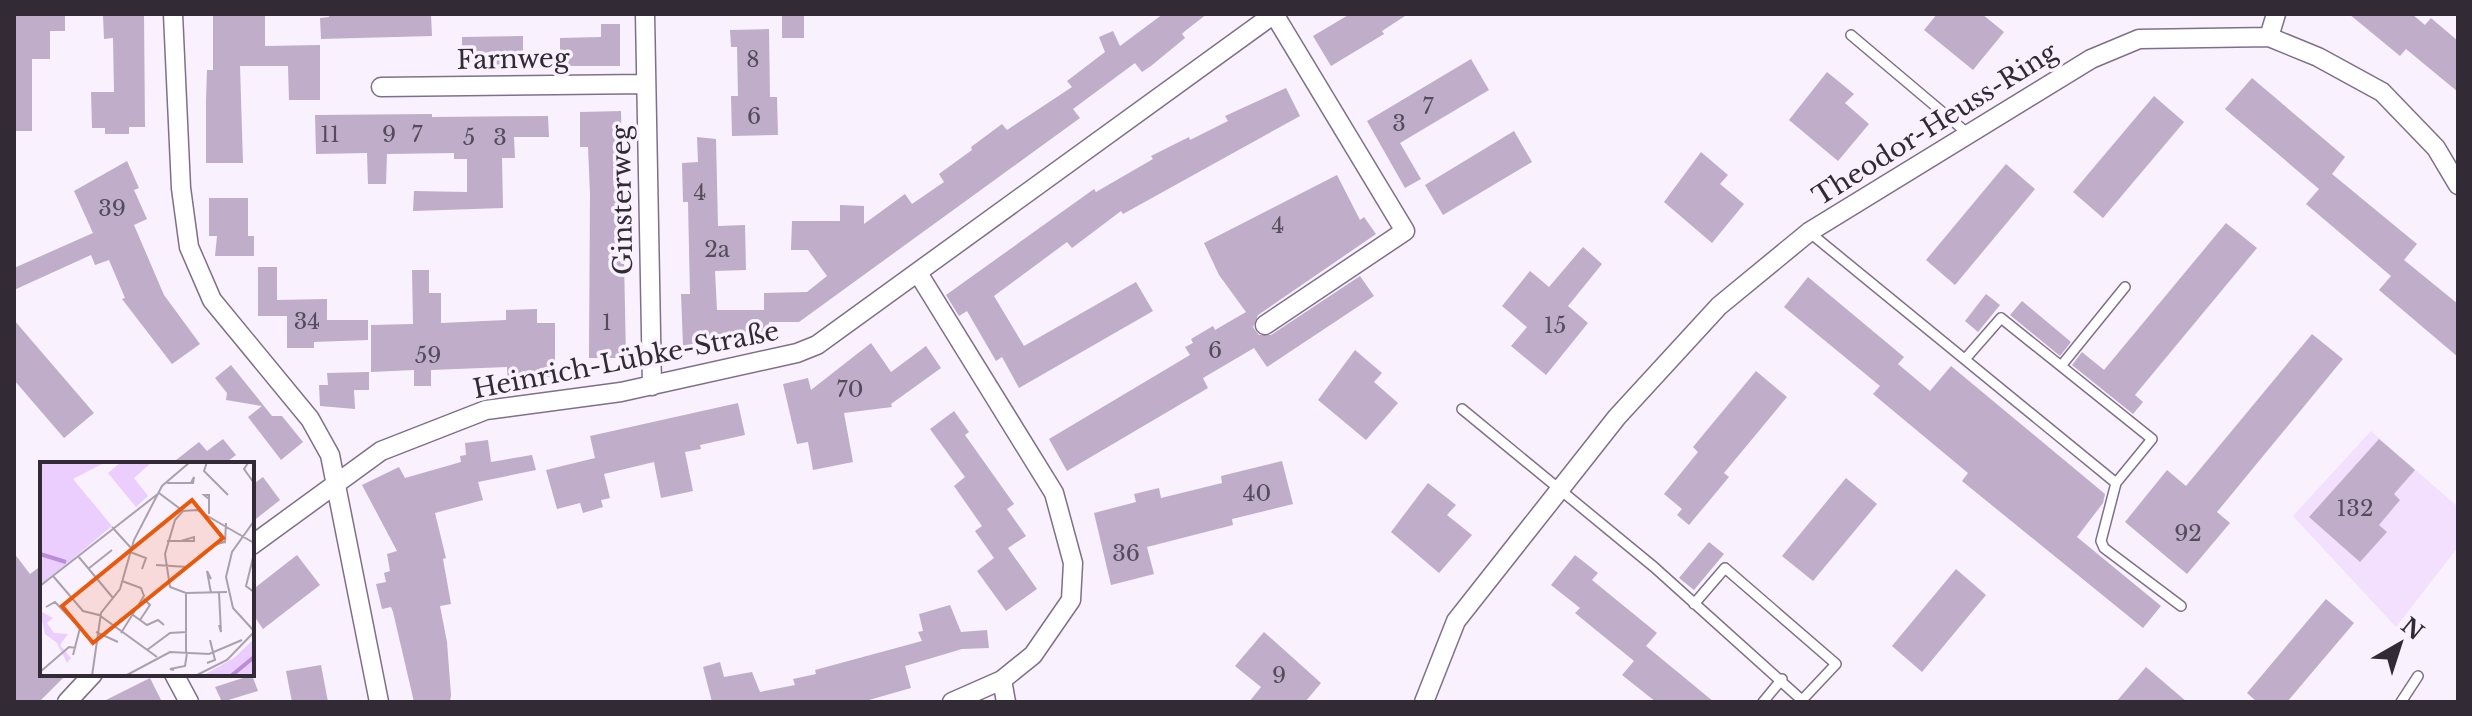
<svg xmlns="http://www.w3.org/2000/svg" width="2472" height="716" viewBox="0 0 2472 716" font-family="'Libre Baskerville',serif">
  <style>
    .built { fill: #f3e0fe }
    .building { fill: #bfadca }
    .lines { fill: none; stroke-linecap: round; stroke-linejoin: round }
    .service-casing { stroke: #806f8a; stroke-width: 12 }
    .minor-casing { stroke: #806f8a; stroke-width: 21 }
    .service { stroke: #fff; stroke-width: 9 }
    .minor { stroke: #fff; stroke-width: 18 }
    .labels { text-anchor: middle; stroke-width: 7; stroke-linejoin: round; paint-order: stroke }
    .number-label { font-size: 22px; fill: #554c5b }
    .street-label { font-size: 26px; fill: #322b36; stroke: #f9f1fd }
    .inset-river { fill: none; stroke: #bc8cd8; stroke-width: 4 }
    .inset-road { fill: none; stroke: #a9a2ad; stroke-width: 2 }
    .view { fill: #e8590c; fill-opacity: 0.15; stroke: #e8590c; stroke-width: 4 }
    .inset-edge { fill: none; stroke: #322b36; stroke-width: 4 }
  </style>
  <rect width="100%" height="100%" fill="#f9f1fd"/>
  <path class="built" d="M2371,431L2458,507V547L2396,627L2293,516Z"/>
  <path class="building" d="M14,14H65V31H50V59H32V131H14Z
    M144,14L145,127H129V134H105V128H92L91,92H114L113,38L104,39L103,15Z
    M213,14H265V46L320,45V100H289L288,66H240L243,163H206V100L207,70H213Z
    M329,14H431L432,36L321,39L320,18L329,17Z
    M1163,14H1207L1185,31L1182,34L1185,38L1151,66L1142,72L1135,63L1073,109L1080,118L799,322H769V338L718,339V344L683,346L681,294H690L688,202H683L682,163L698,162L697,137L716,139L718,226L745,225L746,270L715,271L717,310H764V293L807,292L827,276L808,250H791L792,221H840V205L864,206V224L905,194L912,204L944,182L939,174L972,150L971,147L1002,124L1007,130L1072,87L1067,81L1105,52L1099,37L1113,31L1120,46Z
    M1350,14H1408L1382,31L1384,34L1331,66L1313,36Z
    M1937,14H1982L2004,32L1973,70L1924,30Z
    M2349,14H2412L2425,25L2431,18L2458,41V92L2406,49L2400,56Z
    M804,15V38H782V16Z
    M601,24H620V66H560V38L601,37Z
    M769,29L770,97H777L778,135L732,136L731,96H738L737,47H731L730,30Z
    M523,36V66L462,67V37Z
    M1471,59L1489,90L1400,143L1421,179L1405,188L1367,121Z
    M1827,72L1854,94L1845,103L1869,124L1838,161L1789,120Z
    M2252,78L2345,157L2332,174L2417,244L2404,260L2458,304V357L2379,290L2391,276L2306,204L2319,189L2225,109Z
    M1286,88L1300,116L1123,214L1121,211L1072,248L1067,242L994,296L1024,346L1136,282L1153,311L1019,388L1002,357L996,361L967,311L959,316L946,295L1094,189L1096,192L1153,159L1151,156L1189,137L1190,140L1228,121L1225,116Z
    M2154,96L2184,122L2103,218L2073,192Z
    M621,111L626,358H589L590,194L588,147H580V112Z
    M432,114V117L548,116L549,137H514L515,158H502L503,208L413,211L414,191L467,192V159H454V153L387,154L386,184H368L367,153L316,154L315,115Z
    M1514,131L1532,162L1443,215L1425,185Z
    M1701,152L1728,175L1720,184L1744,204L1712,243L1664,202Z
    M127,161L139,188L134,190L147,219L134,225L164,295L200,344L172,364L122,299L125,298L109,260L95,265L91,255L14,290V268L93,233L74,191Z
    M2006,164L2035,189L1955,285L1926,260Z
    M1337,175L1360,220L1364,217L1376,234L1258,315L1253,327L1259,335H1271L1360,276L1374,296L1267,367L1254,348L1203,378L1208,388L1067,471L1049,439L1190,355L1185,347L1193,343L1191,339L1213,326L1215,330L1246,312L1219,275L1204,243Z
    M209,198H248V236H254V256H215L217,236H209Z
    M2226,223L2257,248L2135,395L2143,402L2133,414L2072,365L2082,352L2104,370Z
    M1583,247L1602,264L1568,306L1588,323L1546,375L1511,346L1527,327L1502,306L1530,271L1549,287Z
    M258,267H277V300L327,299V320H368V340L314,342V348H287V316H258Z
    M412,270H429V293H441V323L506,320V310L537,309V323H555V377H537V389H508L507,367L431,370V386H414V370L371,372V325L413,324Z
    M1808,277L1904,357L1898,364L1930,391L1951,366L2105,494L2103,503L2077,537L2161,606L2143,628L1962,481L1968,473L1873,394L1880,386L1784,307Z
    M1986,294L2000,305L1978,332L1965,321Z
    M2022,301L2071,342L2060,356L2010,315Z
    M14,320L94,413L64,438L14,380Z
    M2312,334L2343,359L2217,512L2230,523L2187,574L2125,522L2167,470L2186,486Z
    M871,343L891,372L926,346L941,368L891,404L892,407L844,413L853,462L813,470L808,442L797,444L783,384L808,378L811,390Z
    M1355,350L1382,373L1374,382L1398,403L1366,440L1318,400Z
    M231,365L272,416H282L303,442L281,460L248,417L262,406L226,400L227,393L215,378Z
    M1756,371L1787,397L1724,473L1729,477L1689,525L1677,515L1682,509L1664,494L1698,452L1693,447Z
    M369,372V390H354L355,409L320,406L319,385H328L327,373Z
    M738,403L745,435L700,445L701,449L685,452L693,491L661,498L654,462L604,474L610,498L601,500L603,507L583,513L580,503L557,509L546,470L595,458L590,436Z
    M954,411L969,432L965,435L1014,504L1007,509L1026,536L1008,548L1037,589L1006,611L977,571L994,558L975,531L982,526L954,486L965,477L930,429Z
    M223,439L236,455L224,464H171L199,442L207,451Z
    M2379,439L2415,470L2394,494L2400,500L2379,525L2387,532L2360,562L2309,517Z
    M488,440L491,462L532,455L536,470L478,482L483,500L435,513L446,558L443,559L451,604L440,606L447,642L451,695L450,702H414L393,612L391,607L382,609L376,584L386,582L384,573L390,571L387,554L397,551L362,485L399,467L405,478L461,462L460,456L466,455L465,443Z
    M1282,461L1293,504L1232,519L1233,525L1147,547L1154,574L1111,585L1094,513L1136,502L1134,494L1159,488L1161,498L1222,483L1221,476Z
    M263,477L280,500L252,522V485Z
    M1846,478L1877,504L1813,581L1782,556Z
    M1428,483L1456,505L1447,515L1472,535L1439,573L1391,532Z
    M1709,542L1724,554L1694,590L1679,578Z
    M14,553L30,574L42,565V674H67L39,702H14Z
    M297,555L320,585L263,629L252,613V590Z
    M1575,555L1598,573L1592,580L1657,633L1646,646L1714,702H1656L1622,675L1634,661L1575,613L1580,608L1551,585Z
    M1956,569L1986,595L1922,672L1892,646Z
    M2326,599L2354,623L2287,702H2257L2247,693Z
    M950,605L961,632L987,630L989,648L962,649L905,666L911,688L862,702H712L703,667L720,662L724,677L752,672L760,692L795,685L793,679L816,674L815,670L922,641L918,632L923,631L919,614Z
    M1264,632L1321,683L1305,702H1249L1261,687L1235,666Z
    M321,665L328,702H292L286,671Z
    M2146,667L2187,702H2116Z
    M252,675L258,691L222,702L215,687Z
    M150,678L162,702H102Z"/>
  <g class="lines">
    <g class="service-casing">
      <path id="service" d="M1851,35L1966,132
        M1809,232L2116,483L2152,439L2001,318L1966,358
        M2061,366L2125,287
        M1462,409L1654,567L1804,702
        M2116,483L2101,541L2104,548L2181,606
        M1694,604L1725,568L1836,664L1804,698
        M1763,702L1782,679
        M2401,702L2418,676"/>
    </g>
    <g class="minor-casing">
      <path id="minor" d="M173,14L181,188L189,247L212,300L310,419L330,455L379,702
        M645,14L652,386
        M2269,37L2276,14
        M381,87L645,84
        M918,273L1054,493L1073,563L1071,600L1033,655L1002,680L952,702
        M252,545L381,451L486,410L621,392L797,353L817,345L1274,14L1405,231L1265,325
        M174,674L189,702
        M1002,680L1006,702
        M67,702L93,674
        M1424,702L1456,621L1617,417L1719,306L1809,232L2091,59L2139,39L2269,37L2318,57L2382,92L2436,148L2458,185"/>
    </g>
    <use href="#service" class="service"/>
    <use href="#minor" class="minor"/>
  </g>
  <g class="labels">
    <g class="number-label">
      <text x="753" y="67">8</text>
      <text x="1428" y="114">7</text>
      <text x="754" y="124">6</text>
      <text x="1399" y="131">3</text>
      <text x="330" y="142">11</text>
      <text x="389" y="142">9</text>
      <text x="417" y="142">7</text>
      <text x="469" y="145">5</text>
      <text x="500" y="145">3</text>
      <text x="700" y="200">4</text>
      <text x="112" y="216">39</text>
      <text x="1278" y="233">4</text>
      <text x="717" y="257">2a</text>
      <text x="307" y="329">34</text>
      <text x="607" y="330">1</text>
      <text x="1555" y="333">15</text>
      <text x="1215" y="358">6</text>
      <text x="428" y="363">59</text>
      <text x="850" y="397">70</text>
      <text x="1257" y="501">40</text>
      <text x="2355" y="516">132</text>
      <text x="2188" y="541">92</text>
      <text x="1126" y="561">36</text>
      <text x="1279" y="683">9</text>
    </g>
    <g class="street-label">
      <text transform="translate(513 59) rotate(-1)" y="9">Farnweg</text>
      <text transform="translate(1935 124) rotate(-32)" y="9">Theodor-Heuss-Ring</text>
      <text transform="translate(622 200) rotate(-91)" y="9">Ginsterweg</text>
      <text transform="translate(626 360) rotate(-11)" y="9">Heinrich-Lübke-Straße</text>
    </g>
  </g>
  <g transform="translate(40 462)">
    <rect width="214" height="214" fill="#f9f1fd"/>
    <path d="M0,0H66L33,17L72,64L0,124ZM81,0H112L94,16L108,34L96,45L68,11ZM0,149L13,156L7,161L14,171L28,172L20,183L31,196L27,201L17,181L5,172ZM214,177V214H162L194,196Z" fill="#ebcefd"/>
    <path class="inset-river" d="M0,92L26,100M191,214L214,195"/>
    <path class="inset-road" d="M167,0L164,9L188,33M208,1L204,7L214,21M127,20L128,21H153L154,15L151,21M119,31L143,49M169,37L164,33H169V52M214,59L192,90L186,115L193,146L214,169M72,65L91,86M127,79H154V75L141,79M185,80L177,82L178,79L185,80L186,61M90,90L106,96L102,107M214,92L206,124L214,130M38,94L73,136M116,103L148,105M48,107L72,88M13,114L43,149L59,153L117,195M171,117L167,109L171,131M0,124L119,31M187,130L146,131L130,125L125,92L135,58L143,49L157,48L214,81M146,131V190M6,145L15,140L40,166L33,193M93,153L107,163L118,158L124,163M100,158L110,143L104,137M179,163L181,170L179,131M56,170L78,180M81,171L104,134L101,126L82,119M107,188L130,171L147,170M167,201L175,198L170,178M134,208L130,207L145,204L147,191M0,210L29,185L36,186M52,214L61,151L80,127L94,78L122,24L150,0M85,214L130,190L169,192L202,178M155,214L187,198L214,170"/>
    <path class="view" d="M152,38L183,76L53,181L22,144Z"/>
    <rect width="214" height="214" class="inset-edge"/>
  </g>
  <rect width="2472" height="716" fill="none" stroke="#322b36" stroke-width="32"/>
  <g transform="translate(2400 644) rotate(39)" stroke="#f9f1fd" stroke-width="6" paint-order="stroke">
  <path d="M0-6L14 30L0 20L-14 30Z" fill="#322b36"/>
  <text y="-12" font-size="22" font-weight="bold" text-anchor="middle" fill="#322b36">N</text>
  </g>
</svg>
